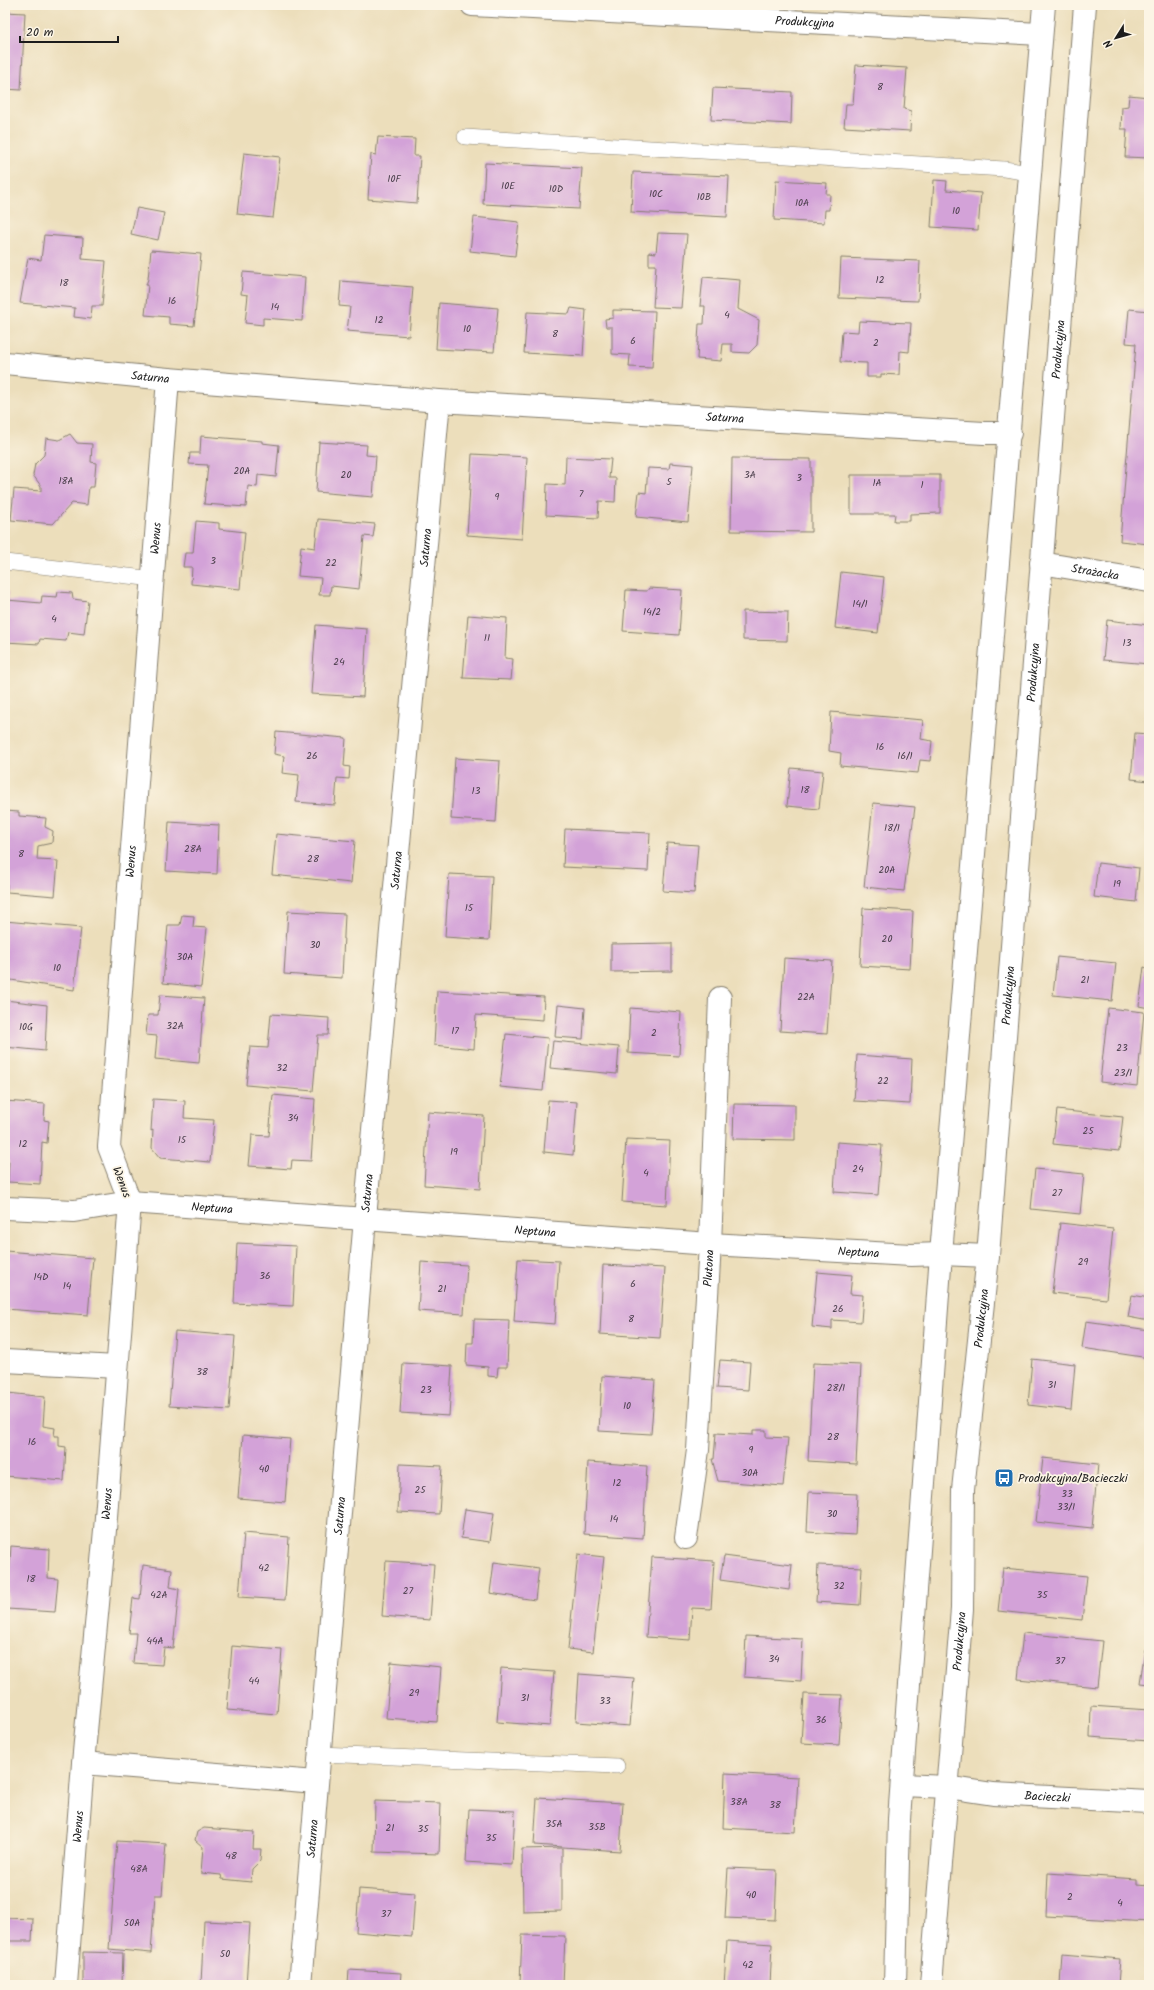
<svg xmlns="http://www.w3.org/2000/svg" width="1154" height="1990" viewBox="0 0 1154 1990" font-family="Kalam,sans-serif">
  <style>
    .building { fill: #d3a2d8 }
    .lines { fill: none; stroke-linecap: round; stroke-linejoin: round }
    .lane-casing { stroke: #847d6c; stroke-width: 16 }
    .street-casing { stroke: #847d6c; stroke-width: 24 }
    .secondary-casing { stroke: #847d6c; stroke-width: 24 }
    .lane { stroke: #fff; stroke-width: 15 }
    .street { stroke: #fff; stroke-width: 22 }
    .secondary { stroke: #fff; stroke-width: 22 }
    .labels { text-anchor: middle; stroke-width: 3.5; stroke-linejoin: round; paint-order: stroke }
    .number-label { font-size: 10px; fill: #4a3e4b }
    .street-label { font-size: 12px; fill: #1c1c1c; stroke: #fcf5e5 }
    .poi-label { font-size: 12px; fill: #1c1c1c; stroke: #fcf5e5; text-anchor: start }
  </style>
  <rect width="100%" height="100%" fill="#fcf5e5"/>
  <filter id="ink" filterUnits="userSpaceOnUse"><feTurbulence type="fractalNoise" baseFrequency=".025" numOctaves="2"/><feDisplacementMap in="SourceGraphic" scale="8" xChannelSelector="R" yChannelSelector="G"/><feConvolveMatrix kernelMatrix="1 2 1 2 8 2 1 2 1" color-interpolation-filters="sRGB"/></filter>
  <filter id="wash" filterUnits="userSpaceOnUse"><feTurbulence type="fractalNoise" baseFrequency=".012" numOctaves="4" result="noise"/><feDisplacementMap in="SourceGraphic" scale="16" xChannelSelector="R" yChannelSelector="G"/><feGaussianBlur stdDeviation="0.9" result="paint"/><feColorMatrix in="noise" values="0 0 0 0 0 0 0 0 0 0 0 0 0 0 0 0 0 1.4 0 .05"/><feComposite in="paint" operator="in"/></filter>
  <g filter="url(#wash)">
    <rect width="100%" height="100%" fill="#ecdebb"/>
    <g id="blocks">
      <path class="building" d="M5,12L25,13L21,90L5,89Z
        M856,65L907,68L904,109L911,111L910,131L844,127L846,104H853Z
        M713,88L792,92L791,124L711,120Z
        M1129,95L1149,97V158L1125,157L1127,129H1121L1122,107L1128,106Z
        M378,137L415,139L414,156H420L417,203L368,199L371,154L376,155Z
        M244,153L280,157L273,218L237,214Z
        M485,163L582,168L579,209L483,204Z
        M633,172L729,176L727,217L631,212Z
        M776,180L827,183L826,194H830L829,210H825L824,223L774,220Z
        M934,180L947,181L946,190L981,193L978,230L931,227Z
        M137,208L164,213L158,240L131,234Z
        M474,217L519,222L515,256L470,251Z
        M658,233L687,234L681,308L653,307L656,265H649V252L656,253Z
        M44,235L83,238L82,259L106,261L102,306H92L91,319L74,317L75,308L20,303L28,258L41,260Z
        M151,250L201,254L194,326L169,324V317L145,315L148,285H146L148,279Z
        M841,258L920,261L918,301L839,298Z
        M243,272L305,277L302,321L263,318V325L245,323L248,295L241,294Z
        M703,277L740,280L738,309L759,320L757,345L749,353L732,352V344H723L721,361L697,359L699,324H704L705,306H700Z
        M341,281L413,287L409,336L347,331L350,307L339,306Z
        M439,303L498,308L494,352L436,349Z
        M571,308L586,310L583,356L524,353L527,312L569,314Z
        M1129,309L1149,311V544L1120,541L1136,344L1126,343Z
        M613,310L655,311L652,368L629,367L630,355L612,354V327H606L605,319L613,318Z
        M859,321L911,323L909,352L900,351L899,375L881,374V377H867V363L840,362L842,331L858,332Z
        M70,434L77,443L92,444L91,462L96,463L94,487H89L87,505L72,503L53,524L11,520L14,489L41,491V486L33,475L35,464L44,455L46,438L59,440Z
        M201,436L262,441V443L279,445L276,477L258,475L257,487L248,486L246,507L204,504L208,465L189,464L190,453H200Z
        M319,442L367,445L366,455L376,456L373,497L316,492Z
        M472,454L527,457L522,539L467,535Z
        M566,457L611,459L609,478H616L615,502L599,501L598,518L546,515L547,484L565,485Z
        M732,458L811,459V532L731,531Z
        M670,463L693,465L688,522L636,517L639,492L646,493L648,468L669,469Z
        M851,475H940V513L910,514V521H894L895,514H851Z
        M318,519L375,524L373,537L364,536L359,589L331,586L330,595H319L321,578L298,576L301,546L315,548Z
        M196,521L219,523V529L245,532L240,589L191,584L192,567H183L185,553H193Z
        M841,572L884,577L878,633L835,628Z
        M649,588L682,590L679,635L623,631L626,590L647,591Z
        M5,592H8L7,600L41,603L42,596L57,597L58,592L72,593L73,599L88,601L84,634L68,632L66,641L40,639L39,644L5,642Z
        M743,611L788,612L787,641L743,640Z
        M468,615L507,618L505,658L513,659L511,680L463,678Z
        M1107,620L1149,625V664L1103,660Z
        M316,625L367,629L363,697L311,694Z
        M831,712L923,720L921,739L932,741L930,761L920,760L918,773L840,766L841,753L829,751Z
        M276,732L346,738L344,766L350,767L349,779L337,778L335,805L296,802L299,775L282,773L284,756L274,754Z
        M1135,733L1149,734V781L1131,779Z
        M455,758L500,761L496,822L451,819Z
        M791,768L823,771L819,809L787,806Z
        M873,803L915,807L904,891L864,887Z
        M5,811L19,812V816L46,818L45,827L53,831L52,843L38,846L37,860L58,861L55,896L7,892V884H5Z
        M169,822L219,825L217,874L166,871Z
        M565,829L650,833L648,871L563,867Z
        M276,834L355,841L351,883L272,875Z
        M667,843L698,845L694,893L663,891Z
        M1098,863L1139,868L1136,902L1094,897Z
        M449,874L492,876L489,940L445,937Z
        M863,908L913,911L910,969L860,966Z
        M288,911L345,914L342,978L284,974Z
        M182,915L194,916L193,927L207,928L201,987L163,983L168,925H180Z
        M5,921L81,928L74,990L5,979Z
        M672,943V971L611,972V944Z
        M1057,957L1116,963L1112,1001L1053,995Z
        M784,958L832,961L827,1034L780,1031Z
        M1144,967L1149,969V1008L1139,1006Z
        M437,991L544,997L543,1020L476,1015L474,1049L434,1045Z
        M160,995L204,998L199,1063L155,1059L157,1036L146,1035L148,1015H158Z
        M5,1000L47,1005L45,1051L5,1047Z
        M558,1005L585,1008L583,1039L555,1037Z
        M630,1008L681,1012L679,1056L628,1053Z
        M1108,1008L1144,1012L1137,1086L1100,1082Z
        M271,1014L329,1018L328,1035H318L313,1091L246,1085L250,1047L268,1048Z
        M506,1034L548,1038L543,1091L500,1087Z
        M553,1041L619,1047L617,1074L550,1068Z
        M857,1055L912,1059L910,1104L854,1101Z
        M273,1095L315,1099L311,1161L292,1160L291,1169L249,1166L252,1135L269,1136Z
        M153,1099L185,1101L184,1118L214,1120L210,1162L160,1158L152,1148L153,1130L151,1131Z
        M548,1100L577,1102L573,1155L544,1152Z
        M5,1101L45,1104L44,1120L49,1121L47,1143L42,1142L40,1184L8,1182L9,1161L5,1160Z
        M734,1104L795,1105V1140L733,1139Z
        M1057,1110L1123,1117L1119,1151L1053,1144Z
        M428,1112L484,1116L480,1189L424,1185Z
        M626,1139L670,1141L667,1205L622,1202Z
        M837,1142L882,1145L878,1195L834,1192Z
        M1035,1169L1084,1174L1080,1214L1031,1209Z
        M1060,1223L1113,1229L1106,1299L1052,1293Z
        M237,1243L296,1246L293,1306L234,1303Z
        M5,1251L93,1258L88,1315L5,1309Z
        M518,1259L559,1261L555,1324L514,1321Z
        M421,1262L467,1265L464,1314L418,1311Z
        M603,1265L665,1268L660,1338L600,1334Z
        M817,1272L852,1275L850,1294L863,1295L861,1322L832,1320V1329L812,1327Z
        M1132,1295L1149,1298V1321L1128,1317Z
        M474,1319L509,1320L507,1367H498L497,1377L488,1376V1367L466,1365L467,1343H473Z
        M1086,1321L1149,1330V1358L1082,1348Z
        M175,1331L235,1336L229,1410L169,1406Z
        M1032,1359L1075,1364L1071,1410L1028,1405Z
        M720,1360L750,1362L748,1390L717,1388Z
        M403,1363L452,1366L449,1416L400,1413Z
        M813,1363L861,1365L856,1464L808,1461Z
        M602,1376L655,1380L651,1434L599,1431Z
        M8,1393L45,1397L43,1426L55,1428L54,1436H59V1446L66,1447L64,1481L5,1476V1425Z
        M753,1430H766V1437L788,1438L783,1486L718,1481L712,1459H714L716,1433L753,1435Z
        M243,1435L290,1439L285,1502L238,1498Z
        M1043,1458L1098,1464L1092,1528L1036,1522Z
        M588,1462L647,1466L643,1538L584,1534Z
        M400,1464L442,1466L439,1514L398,1512Z
        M809,1492L857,1494L855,1535L807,1532Z
        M465,1509L494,1513L490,1542L461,1538Z
        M244,1533L289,1537L285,1600L239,1597Z
        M11,1546L49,1549L48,1578L58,1579L55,1612L7,1609Z
        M578,1554L604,1557L593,1652L568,1649Z
        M724,1556L792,1565L789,1590L720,1580Z
        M652,1557L714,1561L711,1609L692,1608L690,1640L646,1637Z
        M386,1561L434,1564L430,1620L382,1616Z
        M494,1562L539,1568L535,1600L490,1593Z
        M143,1565L172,1569L170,1587L179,1589L173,1648L164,1647L162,1665L133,1663L136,1633H129L133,1598L140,1599Z
        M818,1565L862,1567L860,1605L816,1602Z
        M1003,1568L1087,1576L1082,1620L998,1611Z
        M1023,1633L1102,1641L1097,1687L1018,1679Z
        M746,1636L803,1639L801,1681L744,1677Z
        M232,1646L282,1650L277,1714L227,1710Z
        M1145,1649L1149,1650V1684L1140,1683Z
        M391,1662L441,1667L437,1722L386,1718Z
        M501,1668L554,1672L550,1726L497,1722Z
        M579,1674L634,1678L630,1726L576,1722Z
        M804,1694L842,1695L839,1745L801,1743Z
        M1091,1706L1149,1710V1741L1090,1737Z
        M725,1773L798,1777L795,1832L723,1828Z
        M537,1798L623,1803L620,1851L534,1845Z
        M375,1801L441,1803L439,1854L374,1852Z
        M469,1809L515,1811L512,1865L466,1862Z
        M204,1828L254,1832L253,1849H261L260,1861L252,1869L251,1882L222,1879L221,1875L201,1873L203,1847L195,1840L197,1832Z
        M117,1841L166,1844L162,1895H155L151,1953L109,1949Z
        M562,1848V1911L523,1912L522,1849Z
        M728,1868L777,1870L775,1920L725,1918Z
        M1048,1873L1137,1879V1884L1149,1885V1922L1046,1916Z
        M359,1889L415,1893L412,1937L356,1932Z
        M5,1918L33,1919L32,1941H5Z
        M204,1921L250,1923L246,1985L201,1984Z
        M522,1935L565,1936L563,1985L520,1983Z
        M727,1941L772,1944L770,1985H724Z
        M83,1952L123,1953L122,1984L83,1983Z
        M1062,1954L1120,1959L1118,1985H1060Z
        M349,1970L401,1973L400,1985H348Z"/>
    </g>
  </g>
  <g filter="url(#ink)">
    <use href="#blocks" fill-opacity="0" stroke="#847d6c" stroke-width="1"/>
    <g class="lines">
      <g class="lane-casing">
        <path id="lane" d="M465,137L1004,169L1030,173
          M5,562L154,579
          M319,1754L617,1766"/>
      </g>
      <g class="street-casing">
        <g id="street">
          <path id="s1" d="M472,5L1041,34"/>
          <path id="s2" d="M5,363L168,379L439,401L984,433H1010"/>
          <path id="s3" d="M1041,563L1149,581"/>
          <path id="s4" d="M5,1208L74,1211L130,1202L710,1244L911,1255L941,1254"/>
          <path d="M5,1361L117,1367"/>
          <path id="s5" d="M686,1538L698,1450L710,1244L720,998"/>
          <path d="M83,1763L316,1782"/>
          <path id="s6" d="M66,1985L83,1763L105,1530L130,1202L109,1147L168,379"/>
          <path id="s7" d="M300,1985L365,1218L439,401"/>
        </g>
      </g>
      <g class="secondary-casing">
        <g id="secondary">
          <path d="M941,1254L988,1256"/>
          <path id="s8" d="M902,1785L947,1787L993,1794L1149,1802"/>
          <path d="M895,1985L899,1819L941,1254L1044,5"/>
          <path id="s9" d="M931,1985L962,1609L963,1490L988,1256L1085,5"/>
        </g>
      </g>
      <use href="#lane" class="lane"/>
      <use href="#street" class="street"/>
      <use href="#secondary" class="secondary"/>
    </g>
  </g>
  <defs>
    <g id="bus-square" transform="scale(1)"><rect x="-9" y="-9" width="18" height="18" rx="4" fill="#1f6fb2" stroke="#fcf5e5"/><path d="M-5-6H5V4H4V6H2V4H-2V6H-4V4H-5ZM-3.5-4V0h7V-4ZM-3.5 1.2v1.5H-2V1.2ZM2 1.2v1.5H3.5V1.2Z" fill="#fff"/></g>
  </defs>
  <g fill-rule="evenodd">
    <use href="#bus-square" x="1004" y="1478"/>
  </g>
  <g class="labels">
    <g class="number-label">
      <text x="880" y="90">8</text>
      <text x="394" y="182">10F</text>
      <text x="508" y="189">10E</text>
      <text x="556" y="192">10D</text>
      <text x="656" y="197">10C</text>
      <text x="704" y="200">10B</text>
      <text x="802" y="206">10A</text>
      <text x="956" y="214">10</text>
      <text x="880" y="283">12</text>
      <text x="64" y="286">18</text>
      <text x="172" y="304">16</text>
      <text x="275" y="310">14</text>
      <text x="727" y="318">4</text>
      <text x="379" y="323">12</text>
      <text x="467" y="332">10</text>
      <text x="555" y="337">8</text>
      <text x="633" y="344">6</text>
      <text x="876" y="346">2</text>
      <text x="242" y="474">20A</text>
      <text x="346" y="478">20</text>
      <text x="750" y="478">3A</text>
      <text x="799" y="481">3</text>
      <text x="66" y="484">18A</text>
      <text x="669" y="485">5</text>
      <text x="877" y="486">1A</text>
      <text x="922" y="488">1</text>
      <text x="581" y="497">7</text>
      <text x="497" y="500">9</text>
      <text x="213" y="564">3</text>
      <text x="331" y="566">22</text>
      <text x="860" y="607">14/1</text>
      <text x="652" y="615">14/2</text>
      <text x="54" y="622">4</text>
      <text x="487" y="641">11</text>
      <text x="1127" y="646">13</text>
      <text x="339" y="665">24</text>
      <text x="880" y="750">16</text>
      <text x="312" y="759">26</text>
      <text x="905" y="759">16/1</text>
      <text x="805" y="793">18</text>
      <text x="476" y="794">13</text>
      <text x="892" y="831">18/1</text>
      <text x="193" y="852">28A</text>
      <text x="21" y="857">8</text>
      <text x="313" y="862">28</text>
      <text x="887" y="873">20A</text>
      <text x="1117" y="887">19</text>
      <text x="469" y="911">15</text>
      <text x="887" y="942">20</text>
      <text x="315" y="948">30</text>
      <text x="185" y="960">30A</text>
      <text x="57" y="971">10</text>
      <text x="1085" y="983">21</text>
      <text x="806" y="1000">22A</text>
      <text x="175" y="1029">32A</text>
      <text x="26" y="1030">10G</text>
      <text x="455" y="1034">17</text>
      <text x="654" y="1036">2</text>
      <text x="1122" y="1051">23</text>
      <text x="282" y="1071">32</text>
      <text x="1123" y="1076">23/1</text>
      <text x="883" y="1084">22</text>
      <text x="293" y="1121">34</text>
      <text x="1088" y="1134">25</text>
      <text x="182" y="1143">15</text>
      <text x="23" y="1147">12</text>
      <text x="454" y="1155">19</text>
      <text x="858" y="1172">24</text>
      <text x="646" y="1176">4</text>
      <text x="1057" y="1196">27</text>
      <text x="1083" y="1265">29</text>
      <text x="265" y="1279">36</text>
      <text x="41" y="1280">14D</text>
      <text x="633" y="1287">6</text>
      <text x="67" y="1289">14</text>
      <text x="442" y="1292">21</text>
      <text x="838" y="1312">26</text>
      <text x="631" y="1322">8</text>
      <text x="202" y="1375">38</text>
      <text x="1052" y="1388">31</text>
      <text x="836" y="1391">28/1</text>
      <text x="426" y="1393">23</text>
      <text x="627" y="1409">10</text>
      <text x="833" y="1440">28</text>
      <text x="32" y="1445">16</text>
      <text x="751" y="1453">9</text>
      <text x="264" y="1472">40</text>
      <text x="750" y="1476">30A</text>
      <text x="617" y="1486">12</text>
      <text x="420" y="1493">25</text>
      <text x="1067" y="1497">33</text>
      <text x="1066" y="1510">33/1</text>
      <text x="832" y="1517">30</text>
      <text x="614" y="1522">14</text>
      <text x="264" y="1571">42</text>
      <text x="31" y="1582">18</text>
      <text x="839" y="1589">32</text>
      <text x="408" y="1594">27</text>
      <text x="159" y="1598">42A</text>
      <text x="1042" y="1598">35</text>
      <text x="155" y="1644">44A</text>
      <text x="774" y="1662">34</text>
      <text x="1060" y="1664">37</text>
      <text x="254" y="1684">44</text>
      <text x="414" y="1696">29</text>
      <text x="525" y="1701">31</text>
      <text x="605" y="1704">33</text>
      <text x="821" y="1723">36</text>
      <text x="739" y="1805">38A</text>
      <text x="775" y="1808">38</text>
      <text x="554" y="1827">35A</text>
      <text x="597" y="1830">35B</text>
      <text x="390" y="1831">21</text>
      <text x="423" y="1832">35</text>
      <text x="491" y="1841">35</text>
      <text x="231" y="1859">48</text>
      <text x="139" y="1872">48A</text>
      <text x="751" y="1898">40</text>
      <text x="1070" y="1900">2</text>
      <text x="1120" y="1906">4</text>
      <text x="386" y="1917">37</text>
      <text x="132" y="1926">50A</text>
      <text x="225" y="1957">50</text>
      <text x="748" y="1968">42</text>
    </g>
    <g class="street-label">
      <text dy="4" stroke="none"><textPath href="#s1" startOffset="333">Produkcyjna</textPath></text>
      <text dy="4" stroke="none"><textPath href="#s9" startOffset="1641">Produkcyjna</textPath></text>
      <text dy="4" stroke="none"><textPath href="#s2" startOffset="146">Saturna</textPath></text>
      <text dy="4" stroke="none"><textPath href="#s2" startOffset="722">Saturna</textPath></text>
      <text dy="4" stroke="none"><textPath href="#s6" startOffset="1455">Wenus</textPath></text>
      <text dy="4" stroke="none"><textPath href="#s7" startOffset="1443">Saturna</textPath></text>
      <text dy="4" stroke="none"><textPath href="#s3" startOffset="55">Strażacka</textPath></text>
      <text dy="4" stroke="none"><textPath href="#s9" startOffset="1317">Produkcyjna</textPath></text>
      <text dy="4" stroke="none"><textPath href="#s6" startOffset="1131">Wenus</textPath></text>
      <text dy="4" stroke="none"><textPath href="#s7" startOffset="1119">Saturna</textPath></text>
      <text dy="4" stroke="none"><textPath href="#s9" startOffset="993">Produkcyjna</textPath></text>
      <text transform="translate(122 1182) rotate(69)" y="4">Wenus</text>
      <text dy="4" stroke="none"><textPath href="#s7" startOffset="795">Saturna</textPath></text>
      <text dy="4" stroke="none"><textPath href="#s4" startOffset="208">Neptuna</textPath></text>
      <text dy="4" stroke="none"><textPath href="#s4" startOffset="532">Neptuna</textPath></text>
      <text dy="4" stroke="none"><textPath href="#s4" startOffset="856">Neptuna</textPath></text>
      <text dy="4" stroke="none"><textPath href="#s5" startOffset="271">Plutona</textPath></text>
      <text dy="4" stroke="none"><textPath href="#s9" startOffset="669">Produkcyjna</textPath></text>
      <text dy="4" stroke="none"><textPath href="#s6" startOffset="483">Wenus</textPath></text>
      <text dy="4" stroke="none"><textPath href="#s7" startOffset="471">Saturna</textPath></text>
      <text dy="4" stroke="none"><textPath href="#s9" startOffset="345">Produkcyjna</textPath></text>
      <text dy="4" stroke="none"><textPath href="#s8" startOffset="146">Bacieczki</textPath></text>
      <text dy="4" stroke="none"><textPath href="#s6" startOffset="159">Wenus</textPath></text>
      <text dy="4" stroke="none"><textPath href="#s7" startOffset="147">Saturna</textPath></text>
    </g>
    <g class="poi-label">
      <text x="1018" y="1482">Produkcyjna/Bacieczki</text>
    </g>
  </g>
  <rect width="1154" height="1990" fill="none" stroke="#fcf5e5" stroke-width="20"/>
  <g transform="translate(1116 38) rotate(233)" stroke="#fcf5e5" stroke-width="3" paint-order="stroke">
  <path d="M0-3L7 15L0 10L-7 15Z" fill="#1c1c1c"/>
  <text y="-6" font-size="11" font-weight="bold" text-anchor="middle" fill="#1c1c1c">N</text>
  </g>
  <path d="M20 36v6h98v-6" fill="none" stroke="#1c1c1c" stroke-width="2"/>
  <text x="26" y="36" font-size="12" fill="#1c1c1c" stroke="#fcf5e5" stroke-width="3" paint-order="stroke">20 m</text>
</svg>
